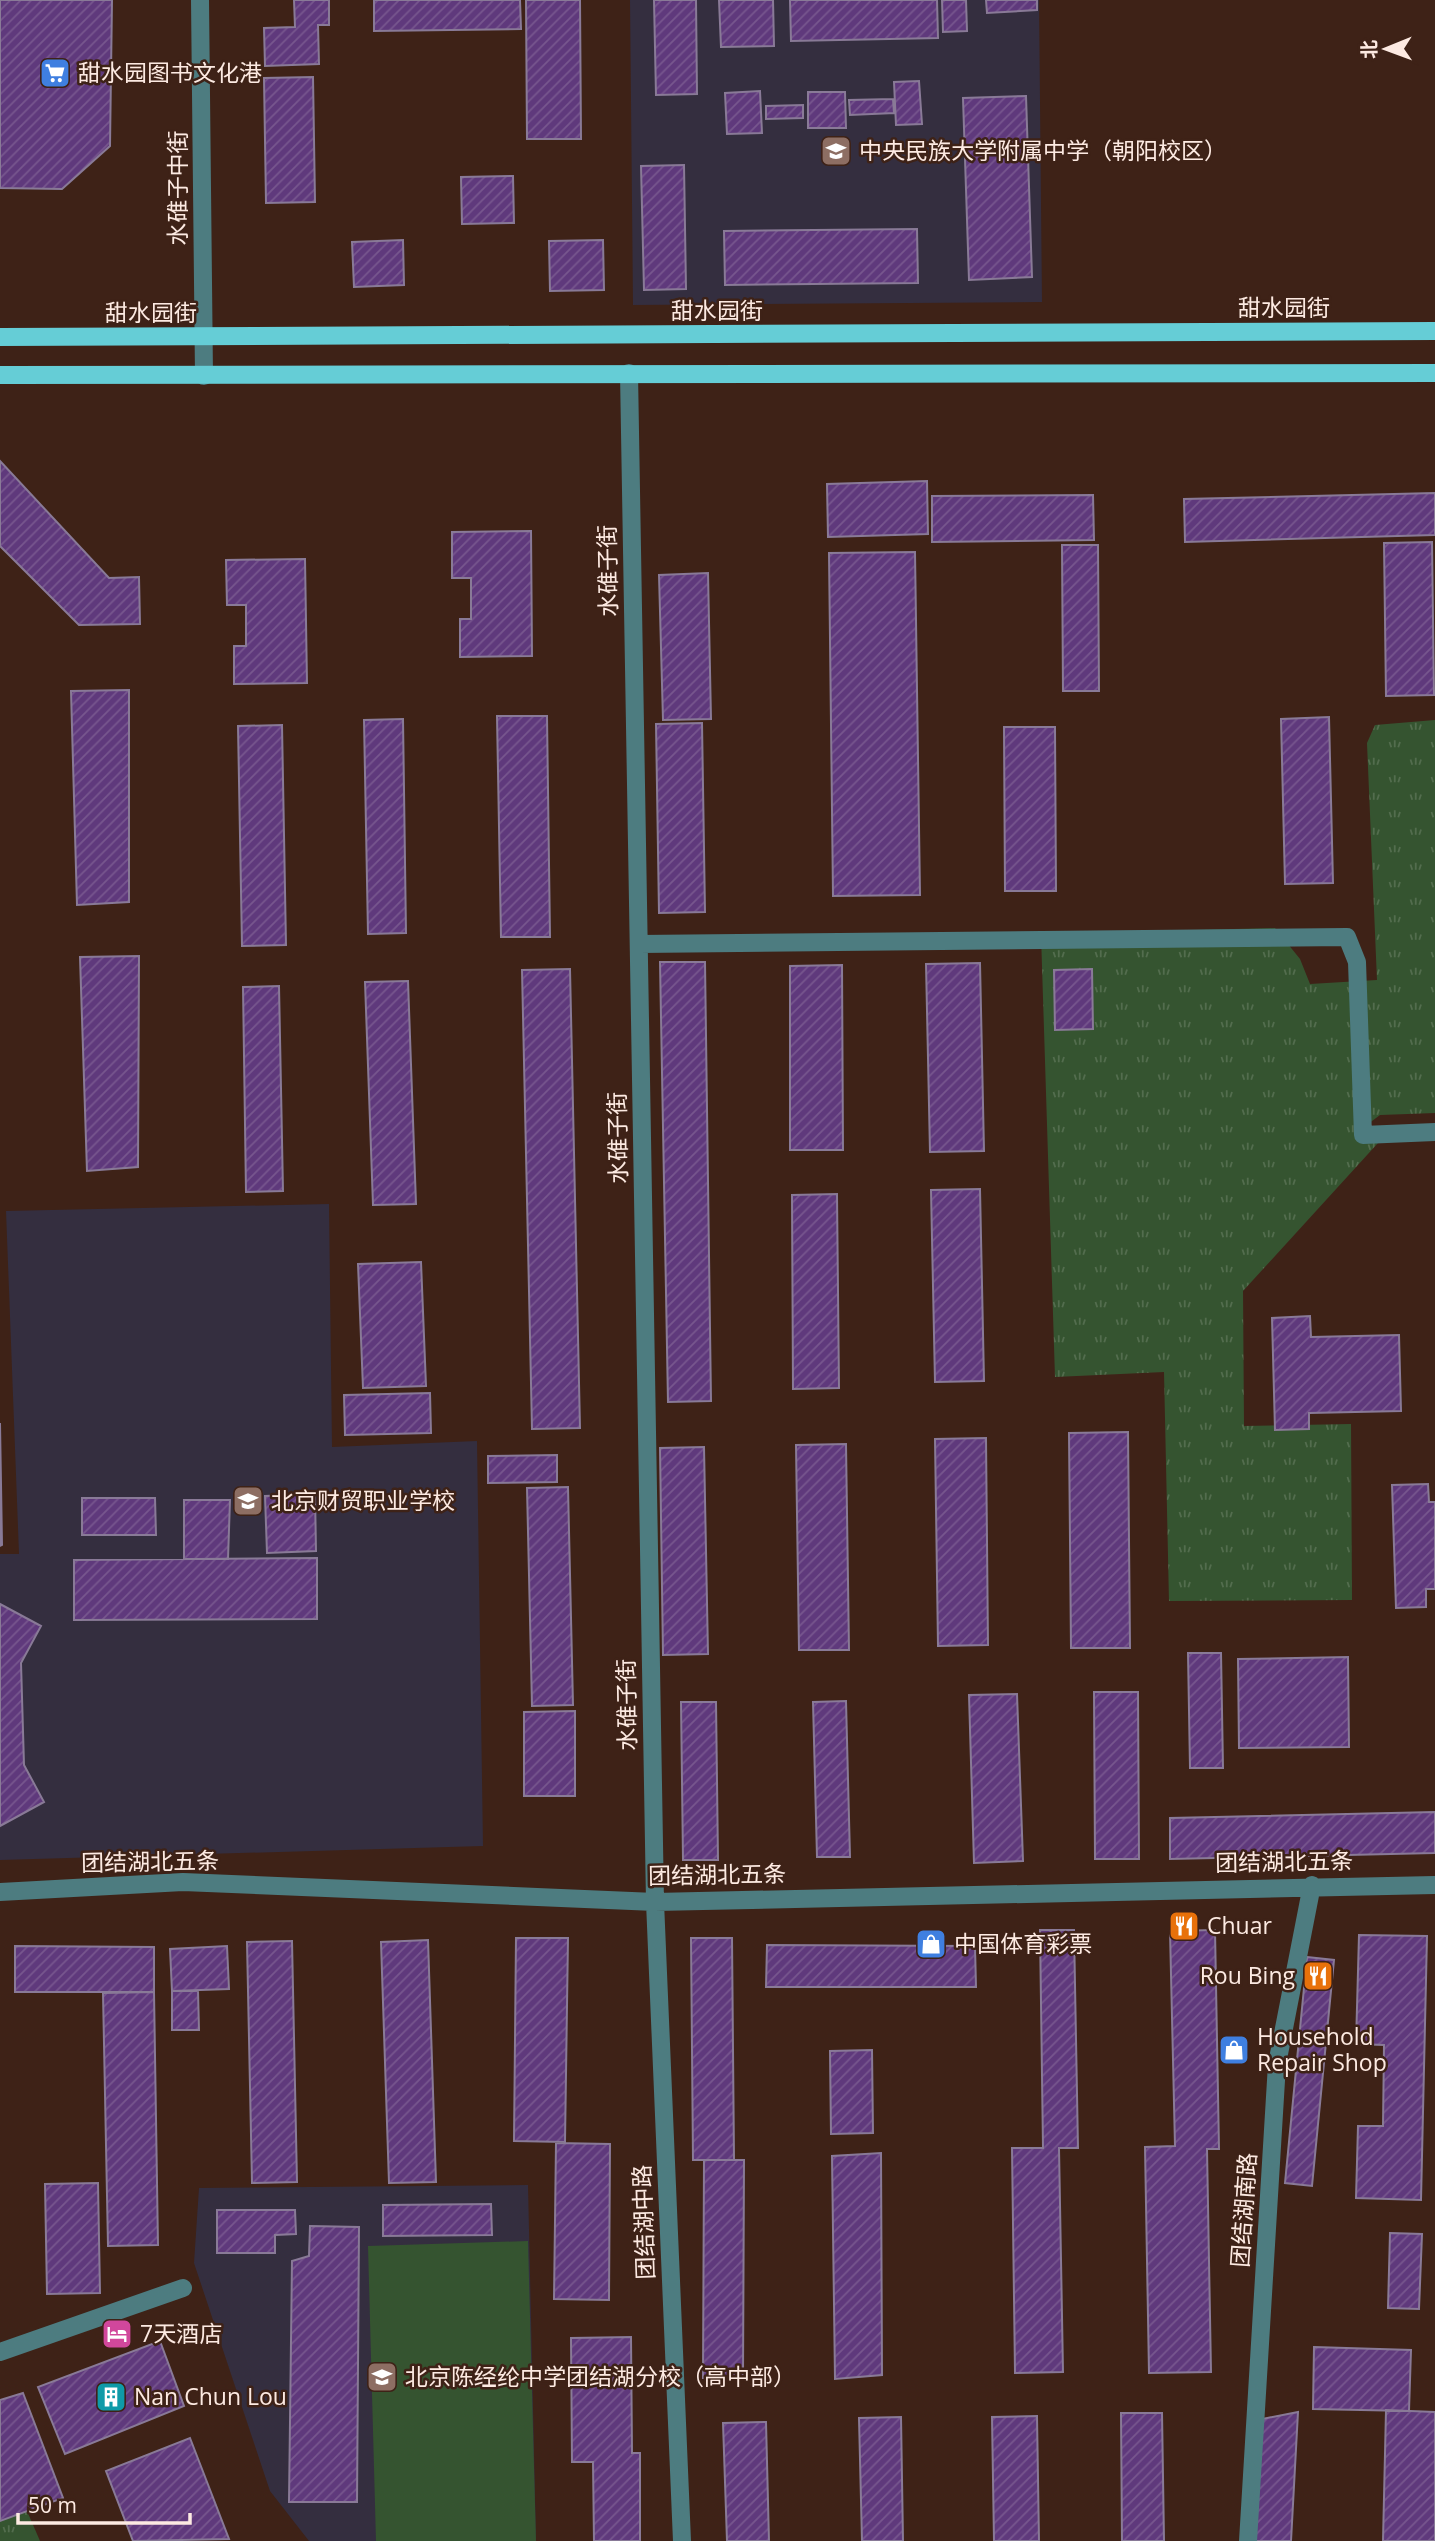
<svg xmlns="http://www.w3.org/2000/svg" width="1435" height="2541" viewBox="0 0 1435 2541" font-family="'Open Sans','Noto Sans SC',sans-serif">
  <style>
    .education { fill: #342e3f }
    .grass { fill: url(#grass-tufts) }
    .pitch { fill: #355430 }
    .building { fill: url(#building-hatch); stroke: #897a97; stroke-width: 2 }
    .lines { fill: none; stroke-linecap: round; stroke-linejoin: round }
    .minor { stroke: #4d7c80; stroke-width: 18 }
    .major { stroke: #65cdd6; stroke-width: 18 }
    .labels { text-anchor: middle; stroke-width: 5; stroke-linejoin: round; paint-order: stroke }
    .poi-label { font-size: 23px; fill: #fdeae2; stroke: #3e2217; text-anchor: start }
    .street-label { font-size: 23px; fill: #fdeae2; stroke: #3e2217 }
  </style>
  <defs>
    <pattern id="grass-tufts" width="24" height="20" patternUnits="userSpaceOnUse" patternTransform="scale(1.75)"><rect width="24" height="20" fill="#355430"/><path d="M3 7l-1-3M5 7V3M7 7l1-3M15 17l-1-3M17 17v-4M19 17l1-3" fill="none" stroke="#536d4e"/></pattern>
    <pattern id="building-hatch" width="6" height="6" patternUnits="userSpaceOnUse" patternTransform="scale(1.75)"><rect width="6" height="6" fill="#5f397c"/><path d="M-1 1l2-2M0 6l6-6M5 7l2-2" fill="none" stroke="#77568e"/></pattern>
  </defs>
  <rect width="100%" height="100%" fill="#3e2217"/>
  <path class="education" d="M630,0H1039L1042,302L633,305Z
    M329,1204L332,1447L477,1441L483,1846L0,1860V1554H19L6,1211Z
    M528,2185L536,2541H309L270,2491L194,2263L199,2188Z"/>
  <path class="grass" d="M1435,720V1113L1380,1115L1368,1124L1378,1143L1243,1291L1244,1426L1351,1424L1352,1600L1169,1601L1164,1372L1055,1377L1041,934L1275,928L1300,959L1310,984L1377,980L1367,743L1375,725Z
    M27,2511L40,2541H0V2521Z"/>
  <path class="pitch" d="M528,2241L536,2541H376L368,2246Z"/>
  <path class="building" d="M0,0H112L110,146L62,189L0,188Z
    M294,0H329V25H318L319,64L265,66L264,28L295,27Z
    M374,0H520L521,29L374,31Z
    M526,0H580L581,139H527Z
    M654,0H696L697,94L656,95Z
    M719,0H773L774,46L721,47Z
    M790,0H937L938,38L791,41Z
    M942,0H966L967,31L943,32Z
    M986,0H1037V10L987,13Z
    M313,77L315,202L266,203L264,78Z
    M919,81L922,124L896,125L894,82Z
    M760,91L762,133L727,134L725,93Z
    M808,92H845L846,128H808Z
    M1026,96L1032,277L969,280L963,98Z
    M893,99L894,113L850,115L849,100Z
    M803,105V118L766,119V106Z
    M684,165L686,289L644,290L641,166Z
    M513,176L514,223L462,224L461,177Z
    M917,229L918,283L725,285L724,231Z
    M403,240L404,285L354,287L352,242Z
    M603,240L604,290L550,291L549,241Z
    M0,461L109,578L139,577L140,624L79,625L0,546Z
    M927,481L928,534L828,537L827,484Z
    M1435,493V535L1185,542L1184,499Z
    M1093,495L1094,540L932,542V496Z
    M531,531L532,656L460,657V619H471V578H452V532Z
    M1432,542L1434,695L1386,696L1384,543Z
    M1062,545H1098L1099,691H1063Z
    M915,552L920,895L833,896L829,553Z
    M305,559L307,683L234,684V646H246V605H227L226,560Z
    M708,573L711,719L663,720L659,575Z
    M129,690V902L77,905L71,691Z
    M497,716H547L550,937H501Z
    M1329,717L1333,883L1285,884L1281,719Z
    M403,719L406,933L368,934L364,720Z
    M702,723L705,912L659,913L656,724Z
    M282,725L286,945L242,946L238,726Z
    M1004,727H1055L1056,891H1005Z
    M139,956L138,1167L87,1171L80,957Z
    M660,962H705L711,1401L668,1402Z
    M980,963L984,1151L930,1152L926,964Z
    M842,965L843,1150H790V966Z
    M570,969L580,1428L532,1429L522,970Z
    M1092,969L1093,1029L1055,1030L1054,970Z
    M408,981L416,1204L373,1205L365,982Z
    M279,986L283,1191L246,1192L243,987Z
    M980,1189L984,1381L935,1382L931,1190Z
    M837,1194L839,1388L793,1389L792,1195Z
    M421,1262L426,1386L363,1388L358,1264Z
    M1310,1316L1311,1337L1399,1335L1401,1411L1309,1413V1429L1275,1430L1272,1318Z
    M430,1393L431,1433L345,1435L344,1395Z
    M0,1423L2,1545L0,1546Z
    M1128,1432L1130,1648H1071L1069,1433Z
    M986,1438L988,1645L938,1646L935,1439Z
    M846,1444L849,1650H799L796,1445Z
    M704,1447L708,1654L663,1655L660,1448Z
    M557,1455V1482L488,1483V1456Z
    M1428,1484L1429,1502H1435V1589H1426V1607L1396,1608L1392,1485Z
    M568,1487L573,1705L532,1706L527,1488Z
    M315,1494L316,1551L267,1553L265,1496Z
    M82,1498H155L156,1535H82Z
    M184,1500H230L228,1559H184Z
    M317,1558V1619L74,1620V1560Z
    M0,1604L41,1626L21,1663L24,1765L44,1802L0,1826Z
    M1188,1653H1221L1223,1768H1190Z
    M1348,1657L1349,1747L1239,1748L1238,1659Z
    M1094,1692H1138L1139,1859H1095Z
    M1017,1694L1023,1861L974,1863L969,1695Z
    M846,1701L850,1857H817L813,1702Z
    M681,1702H716L718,1860H683Z
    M575,1711V1796H524V1712Z
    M1435,1812V1853L1170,1859V1818Z
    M1040,1930H1074L1078,2148H1059L1063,2372L1015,2373L1012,2148H1043Z
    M1215,1930L1219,2149H1207L1211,2372L1149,2373L1145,2147L1175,2146L1170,1931Z
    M1359,1935L1427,1936L1421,2200L1356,2198L1358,2126H1383L1384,2045L1356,2044Z
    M516,1938H568L565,2142L514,2141Z
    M691,1938H732L734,2160H693Z
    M428,1940L436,2182L389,2183L381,1942Z
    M292,1941L297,2182L252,2183L247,1942Z
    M767,1945L975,1946L976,1987H766Z
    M15,1946L154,1947V1992H15Z
    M227,1946L229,1989L172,1991L170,1949Z
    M1307,1957L1334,1960L1312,2186L1285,2183Z
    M172,1991H198L199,2030H172Z
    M154,1992L158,2245L108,2246L103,1993Z
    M872,2050L873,2133L831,2134L830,2051Z
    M556,2143L610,2144L609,2300L554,2299Z
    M881,2153L882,2375L835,2379L832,2156Z
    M704,2160H744L743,2378H703Z
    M98,2183L100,2293L47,2294L45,2184Z
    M491,2204L492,2235L383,2236V2205Z
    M217,2210H295L296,2234L275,2235V2253H217Z
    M310,2226L359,2227L357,2502H289L292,2261L309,2256Z
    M1390,2233L1422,2234L1419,2309L1388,2308Z
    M631,2337L632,2453H640V2541H594L593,2462H572L571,2338Z
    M160,2341L184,2406L65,2454L38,2387Z
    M1314,2347L1411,2350L1409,2411L1313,2409Z
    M23,2393L63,2498L0,2521V2400Z
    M1386,2410L1435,2412V2541H1383Z
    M1298,2412L1291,2541H1255L1262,2419Z
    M1121,2413H1162L1164,2541H1122Z
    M1037,2416L1039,2541H994L992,2417Z
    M901,2417L903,2541H862L859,2418Z
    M766,2422L769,2541H727L723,2423Z
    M190,2438L229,2539L133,2541L106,2471Z"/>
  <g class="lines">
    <path class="minor" d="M200,0L204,376
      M629,373L655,1902L682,2541
      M639,944L1347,937L1357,962L1363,1135L1435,1132
      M0,1892L183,1882L655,1902L1435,1885
      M0,2352L183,2288
      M1248,2541L1277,2064L1312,1885"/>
    <path class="major" d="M0,337L1435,331
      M0,375L1435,373"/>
  </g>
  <defs>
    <g id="supermarket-square" transform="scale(1.575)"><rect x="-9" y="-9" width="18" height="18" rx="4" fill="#3f7fe0" stroke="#3e2217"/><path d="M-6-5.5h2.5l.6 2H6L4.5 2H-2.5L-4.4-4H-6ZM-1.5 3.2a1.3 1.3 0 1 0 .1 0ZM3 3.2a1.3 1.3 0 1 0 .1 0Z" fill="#fff"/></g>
    <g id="school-square" transform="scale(1.575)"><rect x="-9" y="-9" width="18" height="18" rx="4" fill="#8d6e63" stroke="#3e2217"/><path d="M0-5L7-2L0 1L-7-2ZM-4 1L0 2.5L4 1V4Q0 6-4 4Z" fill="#fff"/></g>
    <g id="restaurant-square" transform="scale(1.575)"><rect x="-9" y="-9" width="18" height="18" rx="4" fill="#e8710a" stroke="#3e2217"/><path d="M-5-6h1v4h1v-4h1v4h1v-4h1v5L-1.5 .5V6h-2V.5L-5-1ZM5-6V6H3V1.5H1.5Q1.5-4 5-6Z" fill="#fff"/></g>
    <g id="shop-square" transform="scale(1.575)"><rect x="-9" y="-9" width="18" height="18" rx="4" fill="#3f7fe0" stroke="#3e2217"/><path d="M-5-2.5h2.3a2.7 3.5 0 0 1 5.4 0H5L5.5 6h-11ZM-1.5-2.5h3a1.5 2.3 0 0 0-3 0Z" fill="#fff"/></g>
    <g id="hotel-square" transform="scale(1.575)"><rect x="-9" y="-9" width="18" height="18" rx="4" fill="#d1479c" stroke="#3e2217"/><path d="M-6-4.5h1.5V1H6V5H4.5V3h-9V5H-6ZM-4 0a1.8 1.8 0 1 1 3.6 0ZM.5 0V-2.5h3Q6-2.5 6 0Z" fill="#fff"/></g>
    <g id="building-square" transform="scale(1.575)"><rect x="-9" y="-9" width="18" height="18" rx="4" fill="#0f9aa8" stroke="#3e2217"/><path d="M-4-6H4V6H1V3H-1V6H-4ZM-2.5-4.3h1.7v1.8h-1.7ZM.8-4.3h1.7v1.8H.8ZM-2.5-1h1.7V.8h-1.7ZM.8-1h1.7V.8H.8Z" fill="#fff"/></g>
  </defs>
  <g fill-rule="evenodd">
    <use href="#supermarket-square" x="55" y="73"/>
    <use href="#school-square" x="836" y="151"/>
    <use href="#school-square" x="248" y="1501"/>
    <use href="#restaurant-square" x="1184" y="1926"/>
    <use href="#shop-square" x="931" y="1944"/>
    <use href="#restaurant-square" x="1318" y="1976"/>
    <use href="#shop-square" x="1234" y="2050"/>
    <use href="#hotel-square" x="117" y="2334"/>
    <use href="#school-square" x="382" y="2377"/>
    <use href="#building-square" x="111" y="2397"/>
  </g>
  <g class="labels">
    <g class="poi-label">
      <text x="78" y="81">甜水园图书文化港</text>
      <text x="859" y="159">中央民族大学附属中学（朝阳校区）</text>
      <text x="271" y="1509">北京财贸职业学校</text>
      <text x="1207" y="1934">Chuar</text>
      <text x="954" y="1952">中国体育彩票</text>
      <text x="1295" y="1984" text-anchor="end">Rou Bing</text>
      <text x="1257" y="2045">Household<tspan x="1257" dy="26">Repair Shop</tspan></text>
      <text x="140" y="2342">7天酒店</text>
      <text x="405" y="2385">北京陈经纶中学团结湖分校（高中部）</text>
      <text x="134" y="2405">Nan Chun Lou</text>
    </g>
    <g class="street-label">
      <text transform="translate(178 188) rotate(-90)" y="8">水碓子中街</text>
      <text x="1284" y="316">甜水园街</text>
      <text x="717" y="319">甜水园街</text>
      <text x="151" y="321">甜水园街</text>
      <text transform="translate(608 571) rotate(-91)" y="8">水碓子街</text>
      <text transform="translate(618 1138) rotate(-91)" y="8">水碓子街</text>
      <text transform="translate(627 1705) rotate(-91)" y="8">水碓子街</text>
      <text transform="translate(150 1862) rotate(-1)" y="8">团结湖北五条</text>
      <text transform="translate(1284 1862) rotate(-1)" y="8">团结湖北五条</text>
      <text transform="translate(717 1875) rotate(-1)" y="8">团结湖北五条</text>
      <text transform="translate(1244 2210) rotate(-86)" y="8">团结湖南路</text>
      <text transform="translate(644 2222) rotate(-92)" y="8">团结湖中路</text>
    </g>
  </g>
  <g transform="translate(1386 49) rotate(269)" stroke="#3e2217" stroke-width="5" paint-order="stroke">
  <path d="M0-5L12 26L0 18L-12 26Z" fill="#fdeae2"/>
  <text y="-10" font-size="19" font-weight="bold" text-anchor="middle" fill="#fdeae2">北</text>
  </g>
  <path d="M18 2513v10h172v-10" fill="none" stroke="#fdeae2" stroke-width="3.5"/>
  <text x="28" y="2513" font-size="21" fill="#fdeae2" stroke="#3e2217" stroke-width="5" paint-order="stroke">50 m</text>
</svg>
